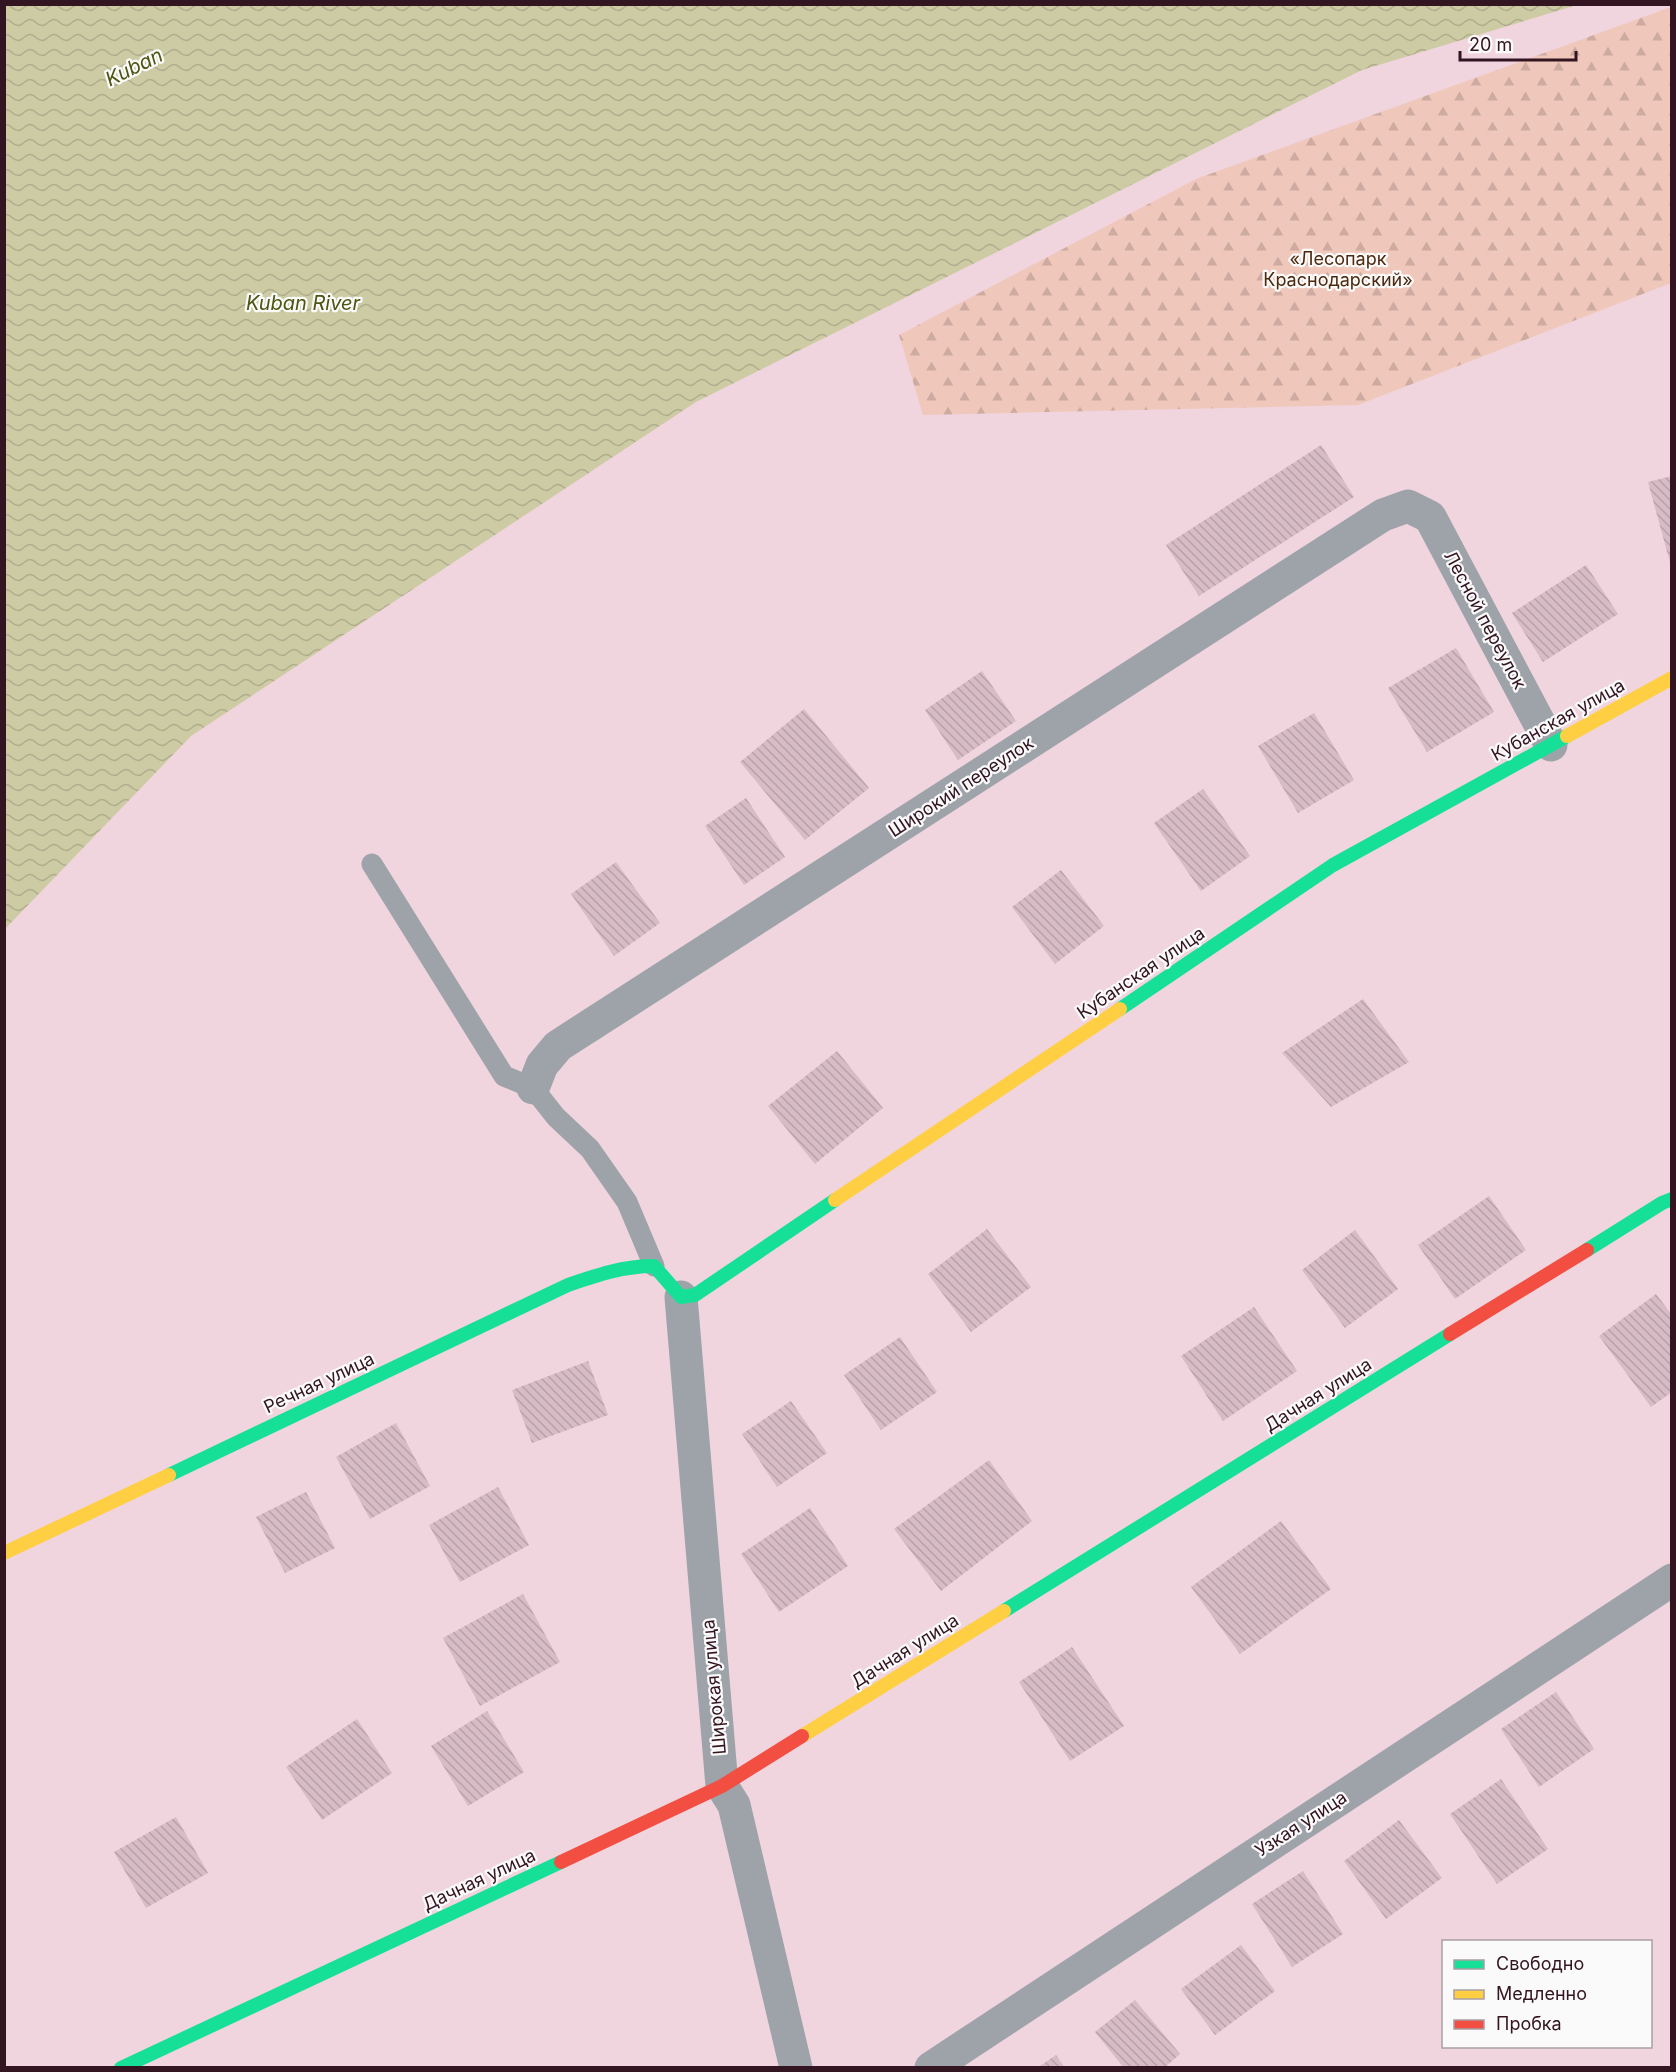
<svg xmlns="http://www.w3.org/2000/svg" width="1676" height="2072" viewBox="0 0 1676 2072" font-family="Inter,sans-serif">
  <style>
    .forest { fill: url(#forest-firs) }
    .water { fill: url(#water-waves) }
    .building { fill: url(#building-back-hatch) }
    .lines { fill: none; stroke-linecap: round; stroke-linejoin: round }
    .lane { stroke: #9ea3aa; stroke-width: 21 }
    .street { stroke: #9ea3aa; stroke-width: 33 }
    .fast { stroke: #16e098; stroke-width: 14 }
    .slow { stroke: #ffcf43; stroke-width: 14 }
    .jam { stroke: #f24e42; stroke-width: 14 }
    .labels { text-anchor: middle; stroke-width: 4.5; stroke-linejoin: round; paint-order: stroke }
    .park-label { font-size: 18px; fill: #4d290d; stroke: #fafafa }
    .street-label { font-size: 18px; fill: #331421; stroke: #fafafa }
    .water-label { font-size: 20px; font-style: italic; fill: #4e5511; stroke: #fafafa }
  </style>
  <defs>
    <pattern id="forest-firs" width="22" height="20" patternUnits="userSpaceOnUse" patternTransform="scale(1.5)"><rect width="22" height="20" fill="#f0c8bb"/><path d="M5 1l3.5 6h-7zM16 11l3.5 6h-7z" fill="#ceaba0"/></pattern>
    <pattern id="water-waves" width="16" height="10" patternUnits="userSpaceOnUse" patternTransform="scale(1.5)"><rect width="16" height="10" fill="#cdcba4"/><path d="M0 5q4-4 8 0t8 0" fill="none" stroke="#b0ad8d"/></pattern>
    <pattern id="building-back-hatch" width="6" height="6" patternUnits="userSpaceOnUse" patternTransform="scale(1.5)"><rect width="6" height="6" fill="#d7bbc5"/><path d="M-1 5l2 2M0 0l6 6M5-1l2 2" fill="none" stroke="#b9a0a9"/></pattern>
  </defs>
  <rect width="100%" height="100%" fill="#f0d4de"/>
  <path class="forest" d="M1671,7V283L1358,405L923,415L899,335L1196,179Z"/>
  <path class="water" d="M5,4H1577V5L1362,70L696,402L191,736L5,929Z"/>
  <path class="building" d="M1321,445L1354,497L1199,596L1166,545Z
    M1672,476V566H1671L1648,482Z
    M1586,565L1618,614L1543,662L1512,613Z
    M1456,648L1494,712L1427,752L1388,688Z
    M982,671L1016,721L958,760L925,710Z
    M804,709L869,788L805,840L740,762Z
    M1314,713L1354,780L1298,813L1258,746Z
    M1203,789L1250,856L1201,891L1154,823Z
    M746,798L785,857L744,885L705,826Z
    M616,862L660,923L614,956L571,894Z
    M1061,870L1104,926L1055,964L1012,907Z
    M1363,999L1409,1062L1331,1107L1282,1053Z
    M837,1051L883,1108L815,1164L768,1106Z
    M1489,1196L1526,1250L1455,1299L1418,1245Z
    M987,1229L1031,1287L971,1332L928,1274Z
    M1355,1230L1398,1289L1345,1328L1302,1270Z
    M1656,1294L1672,1315V1392L1651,1407L1599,1336Z
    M1254,1307L1297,1371L1223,1421L1181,1356Z
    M900,1337L937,1392L881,1430L844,1375Z
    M588,1361L608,1415L532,1443L512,1390Z
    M791,1401L827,1453L777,1487L742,1434Z
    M396,1423L430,1486L370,1519L336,1457Z
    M989,1460L1032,1521L941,1591L894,1529Z
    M498,1487L529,1545L460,1582L429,1525Z
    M306,1492L335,1548L285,1573L256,1517Z
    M810,1508L848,1566L779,1612L741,1554Z
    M1281,1521L1331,1589L1240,1654L1191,1587Z
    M523,1594L560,1662L480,1706L443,1638Z
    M1072,1647L1124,1726L1070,1761L1019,1682Z
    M1556,1692L1594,1749L1539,1787L1501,1729Z
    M487,1711L524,1772L468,1806L431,1746Z
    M357,1719L392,1773L322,1820L286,1767Z
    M1501,1779L1548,1849L1497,1884L1450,1814Z
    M176,1817L208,1873L146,1908L114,1852Z
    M1399,1820L1442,1878L1386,1919L1344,1861Z
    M1303,1871L1343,1934L1292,1967L1252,1904Z
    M1241,1945L1275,1991L1215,2035L1181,1989Z
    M1135,2000L1180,2054L1164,2068H1124L1095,2032Z
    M1056,2055L1065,2068H1037Z"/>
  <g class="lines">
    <path class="lane" d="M372,864L504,1076L533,1088L556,1117L590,1149L627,1202L654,1266"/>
    <path class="street" d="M533,1088L542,1065L558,1046L1383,515L1408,506L1430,517L1551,745
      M681,1297L722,1786L734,1805L796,2068
      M931,2068L1672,1580"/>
    <path class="fast" d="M1120,1009L1333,865L1567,736
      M1587,1250L1662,1203L1672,1199
      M169,1475L568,1285C597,1275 623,1266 654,1266L681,1297L695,1295L835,1200
      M1004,1611L1450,1334
      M121,2068L561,1862"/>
    <path class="slow" d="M1567,736L1672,678
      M835,1200L1120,1009
      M4,1553L169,1475
      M802,1736L1004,1611"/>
    <path class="jam" d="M1450,1334L1587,1250
      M561,1862L722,1786L802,1736"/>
  </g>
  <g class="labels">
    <g class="park-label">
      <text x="1338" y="265">«Лесопарк<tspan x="1338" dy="21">Краснодарский»</tspan></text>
    </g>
    <g class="street-label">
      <text transform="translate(1485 620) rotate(62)" y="6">Лесной переулок</text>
      <text transform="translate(1558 720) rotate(-29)" y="6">Кубанская улица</text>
      <text transform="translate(961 787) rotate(-33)" y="6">Широкий переулок</text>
      <text transform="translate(1141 973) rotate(-34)" y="6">Кубанская улица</text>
      <text transform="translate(319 1383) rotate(-25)" y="6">Речная улица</text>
      <text transform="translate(1318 1395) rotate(-32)" y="6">Дачная улица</text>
      <text transform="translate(905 1651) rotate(-32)" y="6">Дачная улица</text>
      <text transform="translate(714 1687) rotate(-95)" y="6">Широкая улица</text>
      <text transform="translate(1301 1824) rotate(-33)" y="6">Узкая улица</text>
      <text transform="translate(479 1880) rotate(-25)" y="6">Дачная улица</text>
    </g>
    <g class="water-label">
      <text transform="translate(134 67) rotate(-26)" y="7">Kuban</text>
      <text x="303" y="310">Kuban River</text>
    </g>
  </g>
  <rect width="1676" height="2072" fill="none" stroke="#331421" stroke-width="12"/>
  <rect x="1442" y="1940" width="210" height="108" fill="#fafafa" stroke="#aa9ea3" stroke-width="1.5"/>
  <rect x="1454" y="1960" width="30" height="9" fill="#16e098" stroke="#aa9ea3" stroke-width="1.5"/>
  <text x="1496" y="1970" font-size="18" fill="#331421">Свободно</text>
  <rect x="1454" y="1990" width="30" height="9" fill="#ffcf43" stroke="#aa9ea3" stroke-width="1.5"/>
  <text x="1496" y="2000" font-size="18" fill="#331421">Медленно</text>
  <rect x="1454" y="2020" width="30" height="9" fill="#f24e42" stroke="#aa9ea3" stroke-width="1.5"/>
  <text x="1496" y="2030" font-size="18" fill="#331421">Пробка</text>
  <path d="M1460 51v9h116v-9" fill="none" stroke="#331421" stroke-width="3"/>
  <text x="1469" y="51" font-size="18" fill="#331421" stroke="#fafafa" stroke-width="4.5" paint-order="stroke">20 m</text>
</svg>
